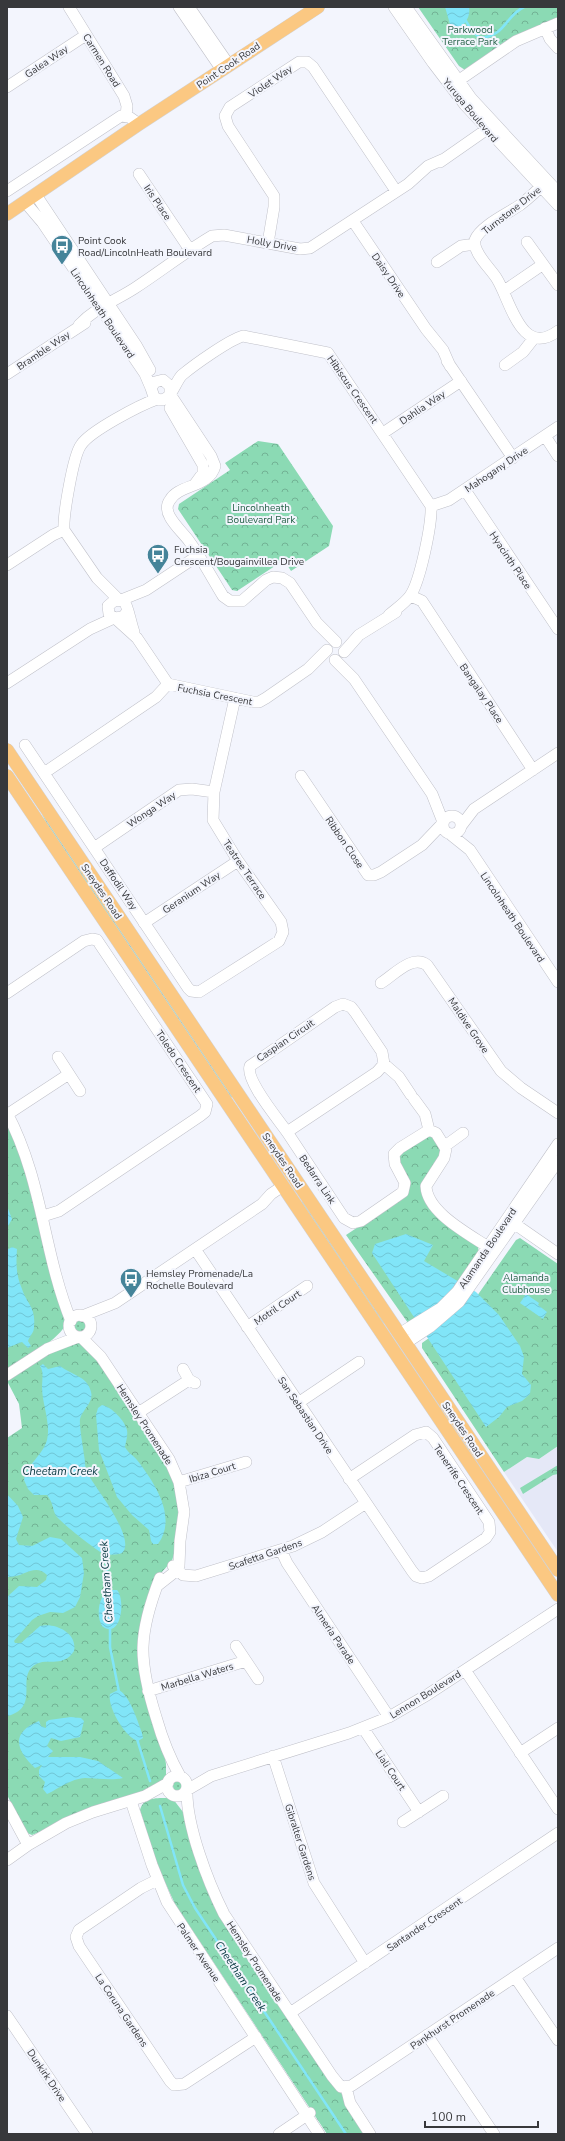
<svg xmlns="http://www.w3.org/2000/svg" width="565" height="2141" viewBox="0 0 565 2141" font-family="'Nunito Sans',sans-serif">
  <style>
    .built { fill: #e5e8f7 }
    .forest { fill: url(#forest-crowns) }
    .garden { fill: url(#garden-dots) }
    .water { fill: url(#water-waves) }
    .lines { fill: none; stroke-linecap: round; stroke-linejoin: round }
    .stream { stroke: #81e5f8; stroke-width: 2.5 }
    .minor-casing { stroke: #c0c1c9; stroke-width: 12 }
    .major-casing { stroke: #d3d3d4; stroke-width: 14 }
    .minor { stroke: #fff; stroke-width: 11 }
    .major { stroke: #fbc882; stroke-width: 13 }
    .labels { text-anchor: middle; stroke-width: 4; stroke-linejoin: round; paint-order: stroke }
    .park-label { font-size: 10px; fill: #266248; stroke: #f3f5fd }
    .street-label { font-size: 10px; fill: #37383b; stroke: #f3f5fd }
    .poi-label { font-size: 10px; fill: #37383b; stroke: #f3f5fd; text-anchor: start }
    .water-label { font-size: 11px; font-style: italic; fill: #04363e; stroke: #f3f5fd }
  </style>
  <defs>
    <pattern id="forest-crowns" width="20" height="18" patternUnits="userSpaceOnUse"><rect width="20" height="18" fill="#8bdab4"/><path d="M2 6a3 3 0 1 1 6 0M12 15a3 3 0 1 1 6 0" fill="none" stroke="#72b294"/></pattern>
    <pattern id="garden-dots" width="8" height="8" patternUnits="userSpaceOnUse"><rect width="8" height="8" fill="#8bdab4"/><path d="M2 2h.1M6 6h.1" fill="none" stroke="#72b294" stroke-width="1.8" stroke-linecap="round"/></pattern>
    <pattern id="water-waves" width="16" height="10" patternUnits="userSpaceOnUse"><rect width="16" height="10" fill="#81e5f8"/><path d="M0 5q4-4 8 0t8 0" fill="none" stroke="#70c5d6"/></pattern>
  </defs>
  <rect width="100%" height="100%" fill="#f3f5fd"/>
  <path class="built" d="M558,1446V1552L504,1472L527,1457L539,1459Z"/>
  <path class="forest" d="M418,7H558V18L521,33L465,70L459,66Z
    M258,441L278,444L333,526L329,546L291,571L284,560L237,591L232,590L178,509L179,504L230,470L225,463Z
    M7,1119L16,1137L67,1322C60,1340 23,1359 7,1370Z
    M423,1136H433L442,1153L423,1187L478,1247C484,1267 423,1311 408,1323L346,1235L408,1194L410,1182L400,1167L398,1155Z
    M520,1238L558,1264V1446L539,1459L527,1457L504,1472L422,1348V1343L450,1323L477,1296L516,1240Z
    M73,1340L85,1343L166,1461L179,1493V1534L172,1561L160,1574L142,1623L166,1764V1777L161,1784L32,1835L27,1833L7,1795V1438L22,1428L19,1404L7,1381L54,1349Z
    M558,1465V1474L553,1475L523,1494L520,1488Z
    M166,1798L173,1799L183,1812L204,1875L367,2134H327L175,1904L157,1865L140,1810C143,1798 155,1798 166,1798Z"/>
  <path class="garden" d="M45,813L234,1095L229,1099L50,831L42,814Z
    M305,1200L386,1321L381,1325L299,1203Z
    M74.5 1326a5.5 5.5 0 1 1 11 0a5.5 5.5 0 1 1-11 0Z
    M173 1786a5 5 0 1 1 10 0a5 5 0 1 1-10 0Z"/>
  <path class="water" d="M445,7H469C471,17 464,26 456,31L450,24Z
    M7,1206L12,1219L7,1228Z
    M406,1234L433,1245L424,1261L476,1292L499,1315L520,1346L524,1357L522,1374L531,1385L530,1394L522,1401L507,1407L499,1417L486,1427L372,1253L375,1244Z
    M12,1247L17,1249C16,1264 16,1275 22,1289C27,1304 36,1307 34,1327C34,1333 30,1335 28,1341L31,1346L28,1348L22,1342L7,1348V1250Z
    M526,1294L539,1303L538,1305L547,1312L543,1319L520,1303Z
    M43,1364L48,1369L60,1366C71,1375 88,1376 91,1392C94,1402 82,1410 80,1419C79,1427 84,1452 85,1462C85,1466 86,1472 89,1476C96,1488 137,1540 122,1553C118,1555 108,1555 104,1554C97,1551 57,1520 55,1514C52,1506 53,1503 47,1495H34L28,1489L24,1480C27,1464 43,1455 47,1440C51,1423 42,1404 42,1387C42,1380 44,1372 40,1366Z
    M102,1405C112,1407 125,1421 127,1430C128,1436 126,1441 125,1447C128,1453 133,1455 137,1460C154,1482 178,1517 158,1544H153L151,1541L149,1530L132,1515L117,1497L99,1450L96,1415L98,1408Z
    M7,1494L18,1506L23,1517L16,1539L19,1545L32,1546L50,1537L61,1539L82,1558L84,1573L80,1597L75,1607L63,1613L50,1612L38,1616L32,1620L14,1641L15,1643H21L40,1626C55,1622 78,1633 74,1651C62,1670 45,1655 32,1667C18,1681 39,1707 8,1716L7,1597L19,1586L37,1587L46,1580L47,1575C35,1562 23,1578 7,1577Z
    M110,1590H117C126,1600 121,1641 102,1626C96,1616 98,1595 110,1590Z
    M118,1690C129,1693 138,1722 142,1733L143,1738L138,1741C125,1738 107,1706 110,1694Z
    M71,1717L81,1718L84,1721L80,1737L61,1741L51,1738L47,1746L53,1751L48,1757H80L98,1761L123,1778C110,1781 98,1778 85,1778C70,1779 60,1788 47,1794L43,1789L45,1782L39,1776V1770L42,1765L35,1768C16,1750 10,1733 39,1721L41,1726L46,1728V1722L49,1720Z"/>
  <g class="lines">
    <path class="stream" d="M466,21L472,31L480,38C506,36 505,16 524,7
      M106,1552L108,1593
      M110,1628V1647L119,1692
      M137,1739L150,1781
      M160,1806L183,1885L195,1908L346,2134"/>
    <g class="minor-casing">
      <path id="minor" d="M69,7L124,96L127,106L126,116
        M179,7L222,70
        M189,7L229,65
        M394,7L433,63L465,105L558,205
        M406,7L471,98L558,192
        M545,28L550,39L558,48
        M452,85L516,41L558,23
        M7,87L86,35
        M440,162L493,125
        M139,174L190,250
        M545,182C538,190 529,198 520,205C509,213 480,226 475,240C472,252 491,269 497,279C511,302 521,358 558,331
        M7,191L121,116L129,117L139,124
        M36,195L136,345L150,370
        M25,202L42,222L145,374L151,388
        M353,221L426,329L443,350L450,366
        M527,242L558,285
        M268,243L274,207V196L228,126L225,116L230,107L299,62H307L313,67L396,191
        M437,262L461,246L475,244
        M504,291L542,265
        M79,325C96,307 115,301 135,288C161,271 185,252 212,236L224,235L300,249L310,248L408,184L428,166L444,159
        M447,361L513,458
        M505,365L523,352L534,338
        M7,374L85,323
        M170,393V386L163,380L155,382L151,388L154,397C158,400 162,401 166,398C173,394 176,381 182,375C194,365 229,340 243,336L328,353L431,506C432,524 420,582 410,596C405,603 396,609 389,615
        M170,394L211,456L215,466C209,488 179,484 170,500C166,505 167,512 170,517C175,526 183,533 189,541C202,559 212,578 223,596L230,601H242L266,580L273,577L282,578L290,583L317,623L336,642
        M170,408L203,465V473L195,484
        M383,433L461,381
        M545,436L558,456
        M465,490L558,629
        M431,506L449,500L558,427
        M7,565L53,535L64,530
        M411,596L422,601L533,770
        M118,599L97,578L64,530C63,516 73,456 81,445C90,431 140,405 157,399
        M121,600L146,590L199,555
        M127,612L123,617L114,618L109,614L108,606L115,600L124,601C128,606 131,624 134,632
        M116,619L137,638L168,684L253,702H259L266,698L308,669L327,650
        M344,652L359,635L396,612
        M335,660L354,679L432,794L443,822
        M7,683L90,629L114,618
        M25,745L188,988L191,991L199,992L279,941L283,932L281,922L238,861L213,820L214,792L235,698
        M44,773L156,697L168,684
        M301,776L368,875H374L381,872L422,845L443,823
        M443 825a9 9 0 1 1 18 0a9 9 0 1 1-18 0Z
        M461,826L474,809L558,753
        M450,834L470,850L558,982
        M94,848L179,790L192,789L214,792
        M144,923L238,861
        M381,983C394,975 412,954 427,965L501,1071L521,1088L558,1113
        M7,993L84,941L92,939L97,940L207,1104L205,1112L200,1116L59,1211L43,1216
        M343,1004L351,1007L355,1012L382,1052L384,1064L377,1072L287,1132C278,1119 245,1080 250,1066L335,1007Z
        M58,1057L80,1091
        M384,1064L399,1077L411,1095
        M414,1099L425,1114L429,1130L436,1133L446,1149L444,1158L426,1186C427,1214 473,1236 494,1251
        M7,1113C43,1181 43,1252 71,1321
        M8,1114L69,1074
        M287,1132L344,1218L353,1223L361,1221L403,1192L405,1183L395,1164L394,1154L400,1148L429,1130
        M445,1146L463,1133
        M509,1220L558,1254
        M195,1249C267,1357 340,1464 412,1571L416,1576L422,1578L429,1576L486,1538L490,1532L489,1522L433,1438L426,1432L415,1435L349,1479
        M69 1326a11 11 0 1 1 22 0a11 11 0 1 1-22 0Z
        M82,1316L115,1303L262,1204L271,1194L283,1186
        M247,1327L307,1286
        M399,1334L441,1308L457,1292L558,1144
        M81,1337L101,1357L169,1459L179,1482L184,1512L180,1541L179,1566L176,1571L157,1586
        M406,1343L430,1327L459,1302L558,1161
        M183,1369L189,1380L195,1383
        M7,1375L47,1349L78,1337
        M298,1403L359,1362
        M138,1413L189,1380
        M179,1482L246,1462
        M281,1550L287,1563L389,1717
        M173,1566L183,1575L196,1576L293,1546L322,1532L366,1503
        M160,1578C138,1634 138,1660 156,1717C162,1738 169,1757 180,1776
        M236,1646L258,1679
        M465,1670L558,1809
        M148,1691L246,1661
        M363,1728L419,1812
        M520,1753L558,1728
        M273,1756L314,1883L365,1963
        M167 1786a10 10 0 1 1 20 0a10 10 0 1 1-20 0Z
        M187,1790C186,1825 208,1882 224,1914L332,2076L341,2087L351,2086L558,1948
        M187,1790L211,1776L349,1733L389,1717L427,1695L558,1609
        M131,1801L152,1865L167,1902L319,2134
        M7,1806L28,1845
        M403,1822L443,1796
        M7,1860L28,1845L66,1823L93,1812L145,1796L168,1783
        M157,1880L141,1888L79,1930L76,1937L79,1946L170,2081L174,2085L184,2084L256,2037
        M515,1977L558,2040
        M290,2013L558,1833
        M7,2016L87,2134
        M427,2035L494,2134
        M346,2087L350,2103L370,2134
        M279,2134L310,2113"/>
    </g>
    <g class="major-casing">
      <path id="major" d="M7,214L139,124L318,7
        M7,750L558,1570
        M7,776L558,1595"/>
    </g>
    <use href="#minor" class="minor"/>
    <use href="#major" class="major"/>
  </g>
  <defs>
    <g id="bus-pin" transform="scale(1.15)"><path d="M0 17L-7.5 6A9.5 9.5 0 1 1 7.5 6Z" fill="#458499" stroke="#f3f5fd"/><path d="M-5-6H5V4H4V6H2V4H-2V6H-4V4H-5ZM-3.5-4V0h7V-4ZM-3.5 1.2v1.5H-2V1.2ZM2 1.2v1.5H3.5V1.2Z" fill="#fff"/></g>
  </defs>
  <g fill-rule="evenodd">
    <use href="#bus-pin" x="62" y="246"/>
    <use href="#bus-pin" x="158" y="555"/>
    <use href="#bus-pin" x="131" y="1279"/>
  </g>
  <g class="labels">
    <g class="park-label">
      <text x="470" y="33">Parkwood<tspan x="470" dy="12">Terrace Park</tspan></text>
      <text x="261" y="511">Lincolnheath<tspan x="261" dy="12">Boulevard Park</tspan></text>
      <text x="526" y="1281">Alamanda<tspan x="526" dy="12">Clubhouse</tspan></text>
    </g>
    <g class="street-label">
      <text transform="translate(102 60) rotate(58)" y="4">Carmen Road</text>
      <text transform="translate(46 61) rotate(-34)" y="4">Galea Way</text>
      <text transform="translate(228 65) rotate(-34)" y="4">Point Cook Road</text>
      <text transform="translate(270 81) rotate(-34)" y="4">Violet Way</text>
      <text transform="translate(471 110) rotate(50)" y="4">Yuruga Boulevard</text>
      <text transform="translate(158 202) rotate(56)" y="4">Iris Place</text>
      <text transform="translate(511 210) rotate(-38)" y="4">Turnstone Drive</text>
      <text transform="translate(272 243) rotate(10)" y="4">Holly Drive</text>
      <text transform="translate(389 275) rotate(56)" y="4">Daisy Drive</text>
      <text transform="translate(103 313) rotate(56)" y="4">Lincolnheath Boulevard</text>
      <text transform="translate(43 350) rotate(-34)" y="4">Bramble Way</text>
      <text transform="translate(353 389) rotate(55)" y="4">Hibiscus Crescent</text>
      <text transform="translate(422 407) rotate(-34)" y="4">Dahlia Way</text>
      <text transform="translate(496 469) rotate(-34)" y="4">Mahogany Drive</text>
      <text transform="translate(511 560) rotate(56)" y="4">Hyacinth Place</text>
      <text transform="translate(482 693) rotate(56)" y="4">Bangalay Place</text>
      <text transform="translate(215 694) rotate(11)" y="4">Fuchsia Crescent</text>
      <text transform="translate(151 809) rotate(-34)" y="4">Wonga Way</text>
      <text transform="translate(345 842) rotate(56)" y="4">Ribbon Close</text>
      <text transform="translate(245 869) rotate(56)" y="4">Teatree Terrace</text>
      <text transform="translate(119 884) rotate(56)" y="4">Daffodil Way</text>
      <text transform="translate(102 891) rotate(56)" y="4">Sneydes Road</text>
      <text transform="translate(191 892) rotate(-34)" y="4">Geranium Way</text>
      <text transform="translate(513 917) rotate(56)" y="4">Lincolnheath Boulevard</text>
      <text transform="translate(469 1025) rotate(56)" y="4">Maldive Grove</text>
      <text transform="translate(285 1040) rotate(-34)" y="4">Caspian Circuit</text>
      <text transform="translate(179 1061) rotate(56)" y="4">Toledo Crescent</text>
      <text transform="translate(283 1160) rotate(56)" y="4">Sneydes Road</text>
      <text transform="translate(318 1179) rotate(56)" y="4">Bedarra Link</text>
      <text transform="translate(487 1248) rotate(-56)" y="4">Alamanda Boulevard</text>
      <text transform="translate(277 1307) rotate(-34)" y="4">Motril Court</text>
      <text transform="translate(306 1415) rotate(56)" y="4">San Sebastian Drive</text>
      <text transform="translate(145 1424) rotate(57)" y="4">Hemsley Promenade</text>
      <text transform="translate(463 1429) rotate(56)" y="4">Sneydes Road</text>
      <text transform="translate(212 1472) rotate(-17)" y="4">Ibiza Court</text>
      <text transform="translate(459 1479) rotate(56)" y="4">Tenerrife Crescent</text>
      <text transform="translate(265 1554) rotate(-19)" y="4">Scafetta Gardens</text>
      <text transform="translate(334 1634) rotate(56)" y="4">Almeria Parade</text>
      <text transform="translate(197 1676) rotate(-17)" y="4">Marbella Waters</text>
      <text transform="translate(425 1694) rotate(-32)" y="4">Lennon Boulevard</text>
      <text transform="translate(391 1770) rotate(56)" y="4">Liali Court</text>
      <text transform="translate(301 1842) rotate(72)" y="4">Gibralter Gardens</text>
      <text transform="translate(424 1924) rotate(-34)" y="4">Santander Crescent</text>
      <text transform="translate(199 1952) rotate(56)" y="4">Palmer Avenue</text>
      <text transform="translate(255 1961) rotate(57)" y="4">Hemsley Promenade</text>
      <text transform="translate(122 2010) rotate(56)" y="4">La Coruna Gardens</text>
      <text transform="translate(452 2019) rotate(-34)" y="4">Pankhurst Promenade</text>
      <text transform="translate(47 2075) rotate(56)" y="4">Dunkirk Drive</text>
    </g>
    <g class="poi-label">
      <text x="78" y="244">Point Cook<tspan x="78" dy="12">Road/LincolnHeath Boulevard</tspan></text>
      <text x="174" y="553">Fuchsia<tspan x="174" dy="12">Crescent/Bougainvillea Drive</tspan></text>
      <text x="146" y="1277">Hemsley Promenade/La<tspan x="146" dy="12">Rochelle Boulevard</tspan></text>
    </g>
    <g class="water-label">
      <text x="60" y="1475">Cheetam Creek</text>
      <text transform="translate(106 1582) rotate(-94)" y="4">Cheetham Creek</text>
      <text transform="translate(241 1976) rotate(56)" y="4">Cheetham Creek</text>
    </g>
  </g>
  <rect width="565" height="2141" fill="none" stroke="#37383b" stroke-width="16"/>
  <path d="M425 2121v6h113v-6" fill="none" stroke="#37383b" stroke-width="2"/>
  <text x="431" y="2121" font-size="12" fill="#37383b" stroke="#f3f5fd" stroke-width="3" paint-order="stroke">100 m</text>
</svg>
